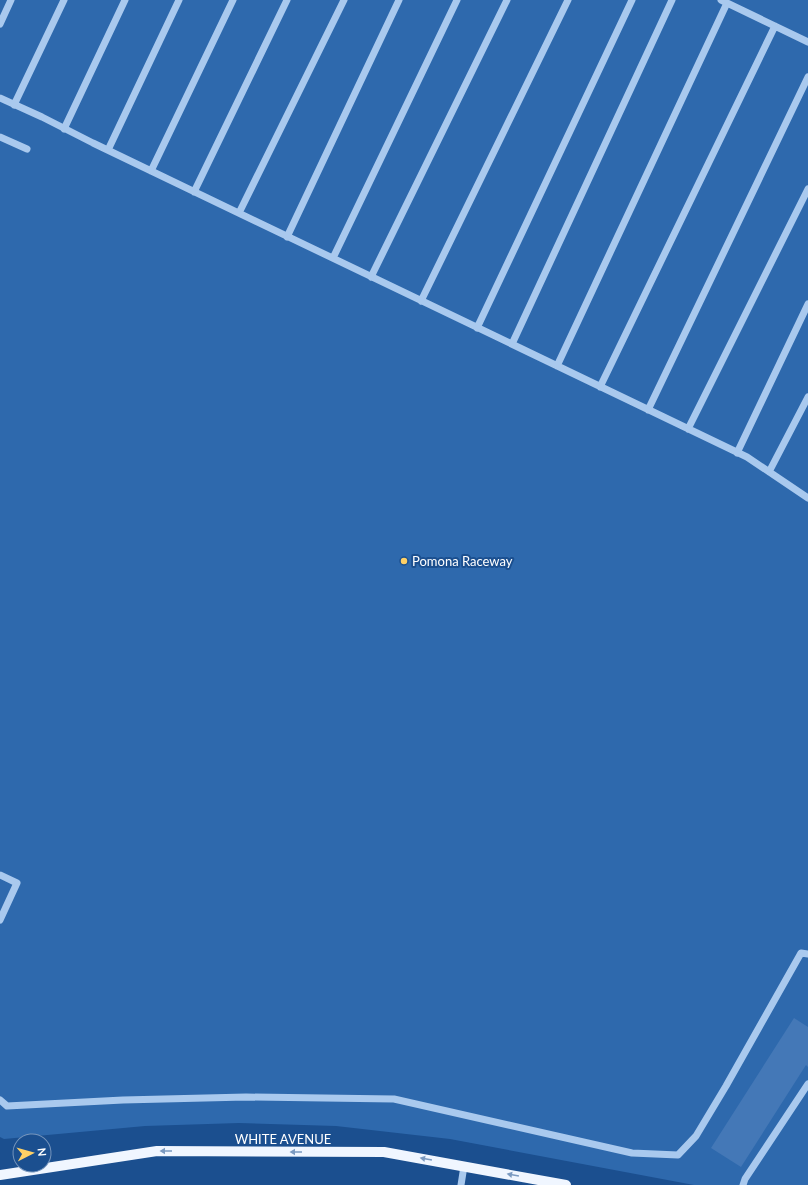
<svg xmlns="http://www.w3.org/2000/svg" width="808" height="1185" viewBox="0 0 808 1185" font-family="Lato,sans-serif">
  <style>
    .green { fill: #2e69ad }
    .building { fill: #4478b7 }
    .lines { fill: none; stroke-linecap: round; stroke-linejoin: round }
    .minor { stroke: #a9c9ee; stroke-width: 7 }
    .major { stroke: #f0f6ff; stroke-width: 10 }
    .oneway { fill: #7b9ac1 }
    .poi-dot { fill: #ffd166; stroke: #1b4f8f; stroke-width: 1.5 }
    .labels { text-anchor: middle; stroke-width: 4; stroke-linejoin: round; paint-order: stroke }
    .poi-label { font-size: 13px; fill: #fff; stroke: #1b4f8f; text-anchor: start }
    .street-label { font-size: 13px; fill: #fff; stroke: #1b4f8f }
  </style>
  <rect width="100%" height="100%" fill="#1b4f8f"/>
  <path class="green" d="M0,0H808V1185H694L450,1139L336,1126L239,1123L145,1126L4,1139L0,1137Z"/>
  <path class="building" d="M794,1018L808,1027V1067L806,1065L741,1167L711,1148Z"/>
  <g class="lines">
    <path class="minor" d="M721,0L808,42
      M0,24L11,0
      M0,98L42,117L93,143L747,457L808,498
      M14,105L64,0
      M64,129L125,0
      M0,137L27,149
      M108,150L179,0
      M151,171L233,0
      M194,192L287,0
      M239,213L344,0
      M287,237L399,0
      M333,258L457,0
      M371,277L507,0
      M421,301L568,0
      M477,328L632,0
      M512,344L672,0
      M557,366L727,3
      M600,387L775,26
      M648,410L808,77
      M688,429L808,189
      M737,453L808,304
      M769,472L808,397
      M0,875L17,883L0,920
      M0,1100L7,1106L123,1100L246,1097L394,1099L632,1153L678,1155L696,1136L726,1086L801,953L808,954
      M461,1185L464,1166
      M743,1185L745,1179L808,1084"/>
    <path class="major" d="M0,1175L157,1151L384,1152L566,1185"/>
  </g>
  <defs><path id="oneway-solid" d="M-6-.8H1V-3.2L6.5 0L1 3.2V.8H-6Z"/></defs>
  <g class="oneway">
    <use href="#oneway-solid" transform="translate(166 1151) rotate(-180)"/>
    <use href="#oneway-solid" transform="translate(296 1152) rotate(-180)"/>
    <use href="#oneway-solid" transform="translate(426 1159) rotate(-170)"/>
    <use href="#oneway-solid" transform="translate(513 1175) rotate(-170)"/>
  </g>
  <circle class="poi-dot" cx="404" cy="561" r="4"/>
  <g class="labels">
    <g class="poi-label">
      <text x="412" y="566">Pomona Raceway</text>
    </g>
    <g class="street-label">
      <text x="283" y="1144">WHITE AVENUE</text>
    </g>
  </g>
  <g transform="translate(32 1153) rotate(84)"><circle r="19" fill="#1b4f8f" stroke="#7695bc"/>
  <path d="M0-3L7 15L0 10L-7 15Z" fill="#ffd166"/>
  <text y="-6" font-size="11" font-weight="bold" text-anchor="middle" fill="#ffffff">N</text>
  </g>
</svg>
